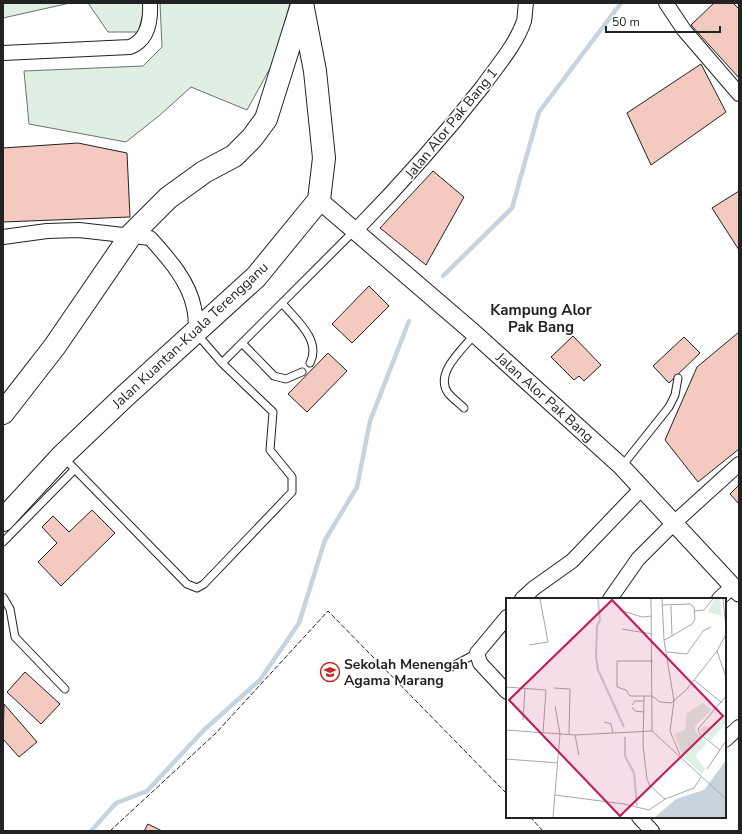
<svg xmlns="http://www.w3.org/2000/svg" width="742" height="834" viewBox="0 0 742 834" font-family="'Nunito Sans',sans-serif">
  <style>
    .green { fill: #e0efe3; stroke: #6f6f6f }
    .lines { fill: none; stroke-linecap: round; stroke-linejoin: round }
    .stream { stroke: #c7d3dd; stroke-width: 4.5 }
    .building { fill: #f3c9c0; stroke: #222 }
    .service-casing { stroke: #222; stroke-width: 9 }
    .minor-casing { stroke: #222; stroke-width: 16 }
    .tertiary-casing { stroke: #222; stroke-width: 19 }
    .trunk-casing { stroke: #222; stroke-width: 24 }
    .service { stroke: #fff; stroke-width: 7 }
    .minor { stroke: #fff; stroke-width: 14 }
    .tertiary { stroke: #fff; stroke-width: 17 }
    .trunk { stroke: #fff; stroke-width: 22 }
    .fence { stroke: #222; stroke-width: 1; stroke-dasharray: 5 2; stroke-linecap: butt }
    .labels { text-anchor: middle; stroke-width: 3; stroke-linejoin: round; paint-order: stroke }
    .street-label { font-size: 14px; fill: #222; stroke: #fff }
    .poi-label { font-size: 14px; font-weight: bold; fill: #222; stroke: #fff; text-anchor: start }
    .neighbourhood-label { font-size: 15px; font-weight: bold; fill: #222; stroke: #fff }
    .inset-river { fill: none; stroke: #c7d3dd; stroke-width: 2 }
    .inset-road { fill: none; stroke: #a7a7a7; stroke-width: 1 }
    .view { fill: #c2185b; fill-opacity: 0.15; stroke: #c2185b; stroke-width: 2 }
    .inset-edge { fill: none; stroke: #222; stroke-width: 2 }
  </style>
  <rect width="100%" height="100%" fill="#fff"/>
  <path class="green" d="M3,3H70L3,18Z
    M88,3H146L138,32H108Z
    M160,3H290L274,61L247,110L191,87L160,115L126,142L29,124L24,71L143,66L162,47Z"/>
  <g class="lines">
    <path class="stream" d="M443,276L512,208L539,112L621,3
      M91,831L116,803L147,791L204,730L260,680L299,623L325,540L357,487L370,421L409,321"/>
  </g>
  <path class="building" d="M714,3H733L739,9V78L691,25Z
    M701,64L726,112L651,165L627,113Z
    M78,143L127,153L130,217L3,222V148Z
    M433,171L464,197L426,265L380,228Z
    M739,191V250L712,208Z
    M369,286L389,306L352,343L332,324Z
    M739,332V449L698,482L665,440L697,367Z
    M573,336L601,365L584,381L579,376L574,380L551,357Z
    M684,337L700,353L669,383L653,366Z
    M328,353L347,371L307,412L288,394Z
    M739,485V504L730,494Z
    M92,510L115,533L61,586L38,562L57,543L42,527L53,516L69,532Z
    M25,672L60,704L41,724L7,692Z
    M4,704L37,742L19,757L3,739Z
    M148,824L162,831H144Z"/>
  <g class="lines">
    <g class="service-casing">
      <path id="service" d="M282,303C295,319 322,340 310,363
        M242,343L274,376L286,379L302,372
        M222,363L355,230
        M464,408C459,403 453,399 448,393C434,373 463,349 475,334
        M63,457L187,584L197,588L204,584L292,492V477L270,450L273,412L222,363L196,333
        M622,466L669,407L675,395L678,378
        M3,542L75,469
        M3,597L10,609L15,637L65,689
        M451,667L477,653"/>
    </g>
    <g class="minor-casing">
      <path id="minor" d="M666,3L684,30L739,94
        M3,53L130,47C148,40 151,21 150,3
        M356,230C401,184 443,137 483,86C497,66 516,45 524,21C525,16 525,9 526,3
        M3,237L47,231L79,230L150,238C168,258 189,281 194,308C196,316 196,325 196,333
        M522,599L534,588L572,561L642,488
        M610,599L638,559L675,522L739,464
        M719,599L733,586
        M507,617L477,653L480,663L507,692
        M725,740L739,727
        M639,817L652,831"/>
    </g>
    <g class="tertiary-casing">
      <path id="tertiary" d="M319,200L475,334L621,466L739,593"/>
    </g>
    <g class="trunk-casing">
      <path id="trunk" d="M3,413L55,346L131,235L168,198L204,172L234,156L252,138L266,119L301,8
        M3,520L62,456L125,396L256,277L319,200L324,158L315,71L302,3"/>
    </g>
    <use href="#service" class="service"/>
    <use href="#minor" class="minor"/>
    <use href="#tertiary" class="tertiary"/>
    <use href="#trunk" class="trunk"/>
    <path class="fence" d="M530,817L543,831
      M110,831L216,733L328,611L507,794"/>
  </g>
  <defs>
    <g id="school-ring" transform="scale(1)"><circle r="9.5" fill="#fff" stroke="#c62828" stroke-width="1.5"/><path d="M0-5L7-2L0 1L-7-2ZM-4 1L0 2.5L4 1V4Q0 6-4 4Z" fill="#c62828"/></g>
  </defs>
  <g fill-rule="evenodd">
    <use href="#school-ring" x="330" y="672"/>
  </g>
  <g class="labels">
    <g class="street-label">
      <text transform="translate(451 123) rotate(-51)" y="5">Jalan Alor Pak Bang 1</text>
      <text transform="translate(190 335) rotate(-43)" y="5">Jalan Kuantan-Kuala Terengganu</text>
      <text transform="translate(545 397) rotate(42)" y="5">Jalan Alor Pak Bang</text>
    </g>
    <g class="poi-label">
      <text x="344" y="669">Sekolah Menengah<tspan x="344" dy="16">Agama Marang</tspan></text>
    </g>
    <g class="neighbourhood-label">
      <text x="541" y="315">Kampung Alor<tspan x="541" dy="17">Pak Bang</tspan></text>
    </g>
  </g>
  <g transform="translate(506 598)">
    <rect width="220" height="220" fill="#fff"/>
    <path d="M209,1H214L216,18L201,14ZM197,105L205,112L189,128V133L201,145L189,158L199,171L196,176L177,158L168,136L179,132L181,115ZM220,112V125L204,143L194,132L198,128L206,130Z" fill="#e0efe3"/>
    <path d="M220,162V219H149L170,201L198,192Z" fill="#c7d3dd"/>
    <path class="inset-river" d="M92,1L94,22L91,28L90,59L92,72L118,129M119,139V158L128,175L131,208"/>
    <path class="inset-road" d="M145,1L146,133L220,201M156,1L158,42L168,103L164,133L174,157M217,1L220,30M156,7L184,6L188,9L189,21L186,26L166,38M114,12L136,19L146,18M188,13L198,12L207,1M116,31L146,36M158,42L166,38L165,8M23,47L42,44L34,1M211,53L220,79M161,54L181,56L197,33L205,29M147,63H111V89L120,92L124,98H146L154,104L165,105L180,92L211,53L220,36M188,82L216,105M0,89L40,92L37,135M48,90L64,91L63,136M138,98L137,147L141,181L144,188L159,201M126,107L129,103H138M126,109L129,113L138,114M17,122L19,90M98,124L105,126L107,135M0,132L69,137L146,133M69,137L73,157M214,152L194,136L192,131L220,98M0,161L52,165M201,171L220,143M49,197L118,206L143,212L159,201L188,190L195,179M47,219L54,136L49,108"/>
    <path class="view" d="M106,2L217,118L114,218L3,102Z"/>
    <rect width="220" height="220" class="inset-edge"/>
  </g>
  <rect width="742" height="834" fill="none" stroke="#222222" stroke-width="8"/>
  <path d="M606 26v6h114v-6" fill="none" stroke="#222222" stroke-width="2"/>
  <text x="612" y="26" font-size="12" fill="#222222" stroke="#ffffff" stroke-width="3" paint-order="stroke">50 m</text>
</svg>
